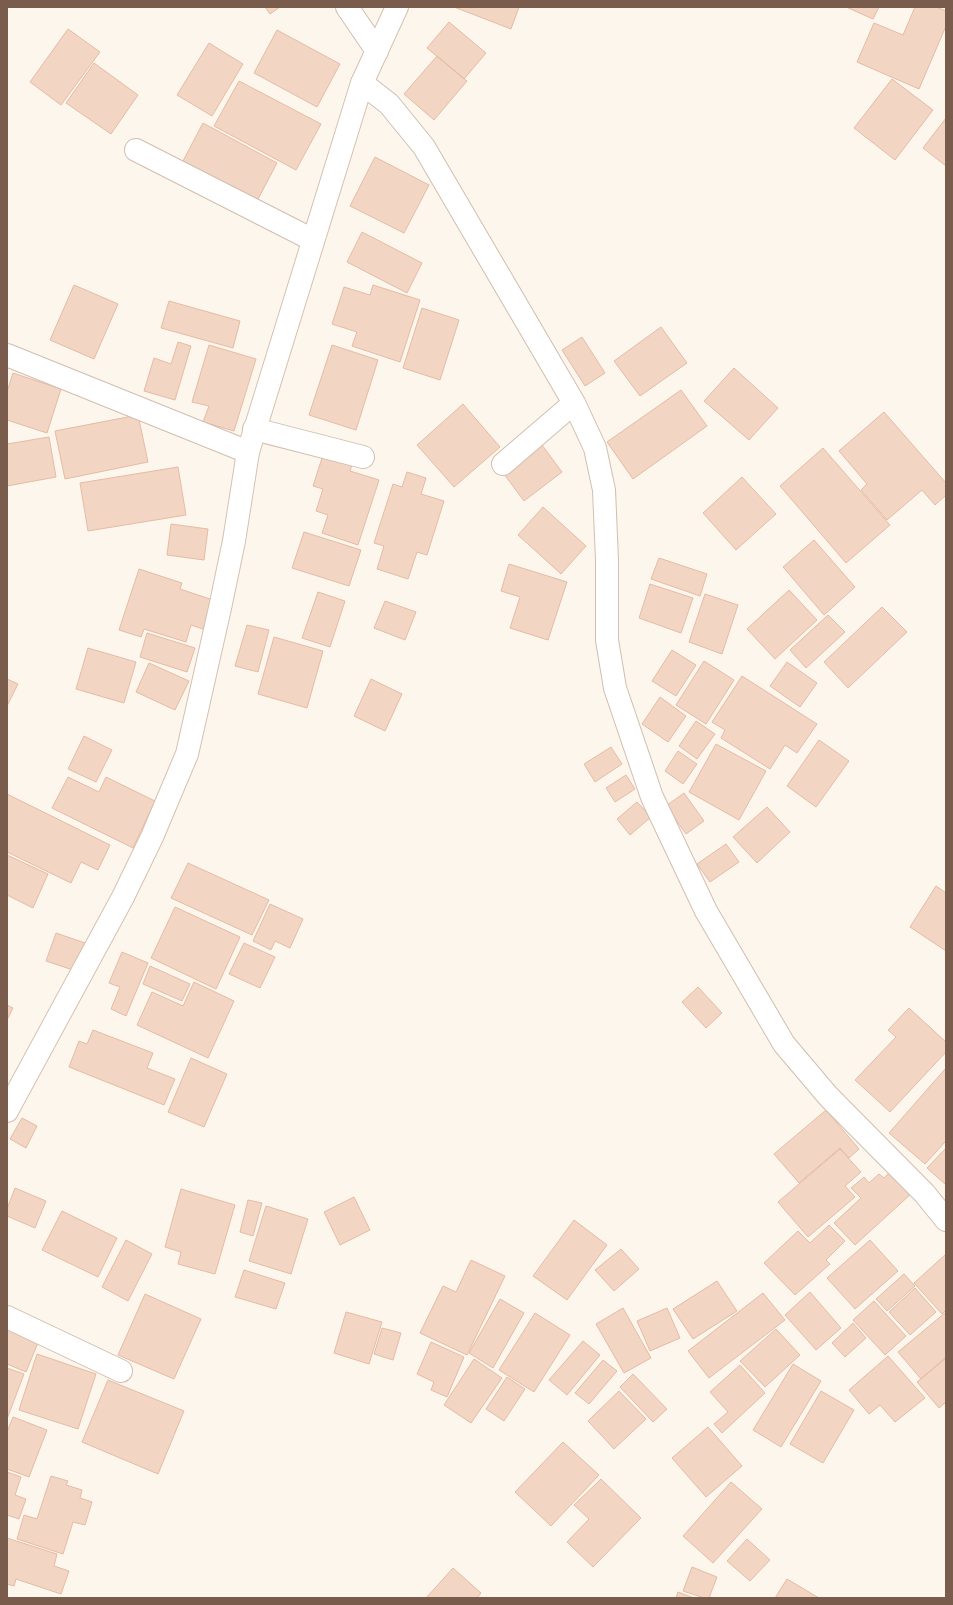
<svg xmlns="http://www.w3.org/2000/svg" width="953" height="1605" viewBox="0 0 953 1605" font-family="'Titillium Web',sans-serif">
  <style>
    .building { fill: #f3d5c3; stroke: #e6bba3 }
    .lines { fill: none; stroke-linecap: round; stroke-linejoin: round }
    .street-casing { stroke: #d1beb0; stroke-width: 24 }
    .secondary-casing { stroke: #d6c0b0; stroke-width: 24 }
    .street { stroke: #fff; stroke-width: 22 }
    .secondary { stroke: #fff; stroke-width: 22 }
  </style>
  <rect width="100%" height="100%" fill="#fdf6ec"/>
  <path class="building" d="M265,7H280L270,14Z
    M454,7H519L511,29Z
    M846,7H879L873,19Z
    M915,7H936L946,11V26L919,89L857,62L874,23L903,35Z
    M449,22L486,53L464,79L427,48Z
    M68,29L100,52L61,105L30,82Z
    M277,30L340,64L317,107L254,73Z
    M209,43L243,64L212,116L177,95Z
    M437,56L467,81L434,120L404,94Z
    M94,63L138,95L111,134L66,103Z
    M892,79L933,110L895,160L854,128Z
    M239,81L321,124L296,170L214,126Z
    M946,118V166L923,148Z
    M203,123L277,163L257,201L183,161Z
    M375,157L429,185L404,233L350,206Z
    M362,232L422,263L407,293L347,262Z
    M74,285L118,304L94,359L50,340Z
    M373,285L420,300L400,362L352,346L357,332L332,324L344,287L370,295Z
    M169,301L240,321L233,348L161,328Z
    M422,308L459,320L440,380L403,368Z
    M661,327L687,363L640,396L614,361Z
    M582,337L605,373L585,386L562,350Z
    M178,342L191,346L175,400L144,391L154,358L171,364Z
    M209,345L256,359L234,431L203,422L209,406L192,402Z
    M332,345L378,360L356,430L309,415Z
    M734,368L778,408L749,440L704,401Z
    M13,373L61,389L47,433L7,420V392Z
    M681,390L707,426L633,479L607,442Z
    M463,404L500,447L454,487L417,445Z
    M884,412L946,483V495L935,505L922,490L887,520L861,490L867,484L839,451Z
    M138,415L148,462L65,479L55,431Z
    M49,437L56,477L7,486V444Z
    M542,445L562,472L524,501L504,474Z
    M823,448L890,525L846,563L780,486Z
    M324,452L353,461L350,471L379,480L358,545L322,533L328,515L316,511L323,489L313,486Z
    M178,467L186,515L88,531L80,483Z
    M407,472L426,478L421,494L444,501L427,555L417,552L408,579L377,569L384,546L374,543L393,484L402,487Z
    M742,477L776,514L736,550L703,513Z
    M543,507L586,546L561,574L518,535Z
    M171,524L208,529L204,560L167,555Z
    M304,532L361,550L349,586L292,568Z
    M814,540L855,587L824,615L783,567Z
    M659,558L707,574L700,596L651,579Z
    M509,564L567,582L548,640L510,628L520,597L501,591Z
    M139,569L182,583L180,589L213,600L203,629L191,625L186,642L144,629L141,637L119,630Z
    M650,584L693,598L681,633L639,618Z
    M789,590L817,620L775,659L747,629Z
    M318,592L345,601L330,647L302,638Z
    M705,594L738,605L722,654L689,642Z
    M385,601L416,612L405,640L374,628Z
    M882,607L907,632L848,688L824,662Z
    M828,615L845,632L806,668L790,650Z
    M247,625L269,630L258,672L235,666Z
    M147,633L195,648L187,672L140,657Z
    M274,637L323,651L307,708L258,694Z
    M88,648L136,662L124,703L76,689Z
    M672,650L696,665L676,696L652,681Z
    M704,661L734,680L706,724L676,705Z
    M787,662L817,683L800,707L770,686Z
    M149,663L189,681L175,710L136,692Z
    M742,676L817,724L797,753L785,745L770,769L721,738L725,730L712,722Z
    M7,679L18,684L7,706Z
    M371,679L402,694L385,731L354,716Z
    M660,697L686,716L668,742L642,724Z
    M696,721L715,734L697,759L679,746Z
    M84,736L112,750L96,782L68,769Z
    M819,740L849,761L816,807L787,786Z
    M716,744L766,771L739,820L689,792Z
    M611,747L622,764L595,782L584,764Z
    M678,751L697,764L683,784L665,771Z
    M626,775L635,789L615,802L606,788Z
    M68,777L99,792L106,777L155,801L133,848L52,808Z
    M684,793L704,821L686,834L666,806Z
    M7,794L110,845L98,870L81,862L71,883L7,852Z
    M637,802L651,817L630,835L617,819Z
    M767,807L790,832L757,863L733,837Z
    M726,844L739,862L710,882L697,864Z
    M7,855L48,874L33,908L7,895Z
    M188,863L269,900L252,935L171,898Z
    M936,886L946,893V951L910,927Z
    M270,904L303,919L290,948L275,941L271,950L253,941Z
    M175,907L240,937L216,989L151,958Z
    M56,933L88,944L79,972L46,961Z
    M244,943L275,957L260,988L229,974Z
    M122,952L148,963L126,1016L111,1009L120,987L109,983Z
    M150,966L190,984L182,1001L143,984Z
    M194,982L234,1001L208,1058L137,1025L152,992L183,1006Z
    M698,987L722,1013L706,1028L682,1002Z
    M7,1005L13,1008L7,1020Z
    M909,1008L946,1042V1052L890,1112L855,1080L896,1037L888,1030Z
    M93,1030L153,1053L147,1068L175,1079L164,1105L69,1067L79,1041L87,1044Z
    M191,1058L227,1074L204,1127L168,1112Z
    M946,1068V1141L925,1164L889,1133Z
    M826,1110L859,1149L849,1158L840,1148L799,1183L774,1154Z
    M22,1118L37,1126L26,1148L10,1139Z
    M946,1148V1185L927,1168Z
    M840,1149L861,1172L845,1186L855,1197L808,1237L778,1202Z
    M891,1171L912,1193L855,1245L834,1223L861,1198L851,1188L864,1177L869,1183L879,1174L884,1178Z
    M15,1188L46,1201L35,1228L7,1216V1209Z
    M181,1189L235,1205L215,1274L178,1264L181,1252L165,1247Z
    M354,1197L370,1230L340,1245L324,1212Z
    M248,1200L262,1203L253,1236L240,1232Z
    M266,1206L308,1219L291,1274L249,1261Z
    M62,1211L117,1238L98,1277L42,1250Z
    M574,1220L607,1245L567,1300L533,1276Z
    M829,1225L845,1241L826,1260L830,1264L795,1295L764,1263L798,1231L810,1243Z
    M126,1240L152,1254L128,1301L102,1287Z
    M870,1240L898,1271L855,1309L827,1278Z
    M621,1249L639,1269L614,1291L595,1270Z
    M946,1254V1310L942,1314L914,1283Z
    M471,1260L505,1276L467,1355L420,1333L443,1286L456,1292Z
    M244,1270L285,1283L276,1309L235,1297Z
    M904,1274L915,1286L887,1311L876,1299Z
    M717,1281L737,1311L693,1339L673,1309Z
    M915,1288L936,1312L910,1335L889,1312Z
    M810,1292L841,1328L816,1350L785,1315Z
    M763,1293L785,1320L709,1378L688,1351Z
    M145,1294L201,1319L174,1379L118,1355Z
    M500,1299L524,1313L493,1368L469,1353Z
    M874,1301L906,1336L885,1355L853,1320Z
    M623,1308L651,1358L624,1373L596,1324Z
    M667,1308L680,1338L650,1351L637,1321Z
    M346,1312L382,1322L369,1364L334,1353Z
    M946,1312V1357L921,1379L898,1352Z
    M535,1313L570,1335L534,1392L499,1370Z
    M853,1323L866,1338L845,1357L832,1343Z
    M7,1327L39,1340L26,1372L7,1364Z
    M382,1328L401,1333L393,1360L374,1354Z
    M776,1329L800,1355L765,1387L740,1361Z
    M583,1341L600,1355L567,1395L549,1380Z
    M431,1342L464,1357L447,1397L431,1390L434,1382L417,1374Z
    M37,1354L96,1374L78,1429L19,1410Z
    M888,1356L925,1398L895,1422L880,1405L869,1414L849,1390Z
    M946,1358V1402L939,1408L917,1382Z
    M474,1359L502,1378L471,1423L444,1405Z
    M603,1360L617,1371L589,1404L575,1393Z
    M793,1364L821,1381L781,1447L753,1430Z
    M740,1365L765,1393L722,1433L714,1424L728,1412L710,1392Z
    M7,1368L24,1374L7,1419Z
    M633,1374L667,1409L653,1422L620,1387Z
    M507,1377L525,1389L504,1421L486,1409Z
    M108,1380L184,1411L158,1474L82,1442Z
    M619,1391L646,1419L614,1449L588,1421Z
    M821,1391L854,1410L823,1463L790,1444Z
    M13,1417L47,1430L29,1477L7,1469V1432Z
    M708,1427L742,1466L706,1497L672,1458Z
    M563,1442L599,1475L551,1526L515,1492Z
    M7,1472L21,1477L15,1495L26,1499L19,1519L7,1515Z
    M51,1476L68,1481L66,1485L82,1490L80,1498L92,1502L85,1525L73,1522L63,1554L17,1539L24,1515L37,1519Z
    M601,1479L641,1518L593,1567L567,1542L589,1519L574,1505Z
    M731,1482L762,1509L713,1563L683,1536Z
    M7,1538L57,1554L54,1566L69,1571L61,1594L16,1579L14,1586L7,1584Z
    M747,1539L770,1560L750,1581L727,1561Z
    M692,1567L717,1577L709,1598H704L683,1591Z
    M453,1568L481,1593L477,1598H426Z
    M787,1579L819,1598H775Z
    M678,1592L694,1598H676Z"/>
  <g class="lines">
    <g class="street-casing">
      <path id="street" d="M347,7L377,51
        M362,83L389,104L424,147L574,403L595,448L604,490L607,560V640L615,688L652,797L706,911L784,1044L828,1096L925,1194L946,1220
        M136,150L313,240
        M7,355L248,452
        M254,429L363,457
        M503,464L574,403
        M7,1317L121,1371"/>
    </g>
    <g class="secondary-casing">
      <path id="secondary" d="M7,1111L123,897L152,837L187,754L220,608L234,541L248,452L362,83L397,7"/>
    </g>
    <use href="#street" class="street"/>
    <use href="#secondary" class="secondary"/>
  </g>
  <rect width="953" height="1605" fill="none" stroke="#7a5c4d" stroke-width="16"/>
</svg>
